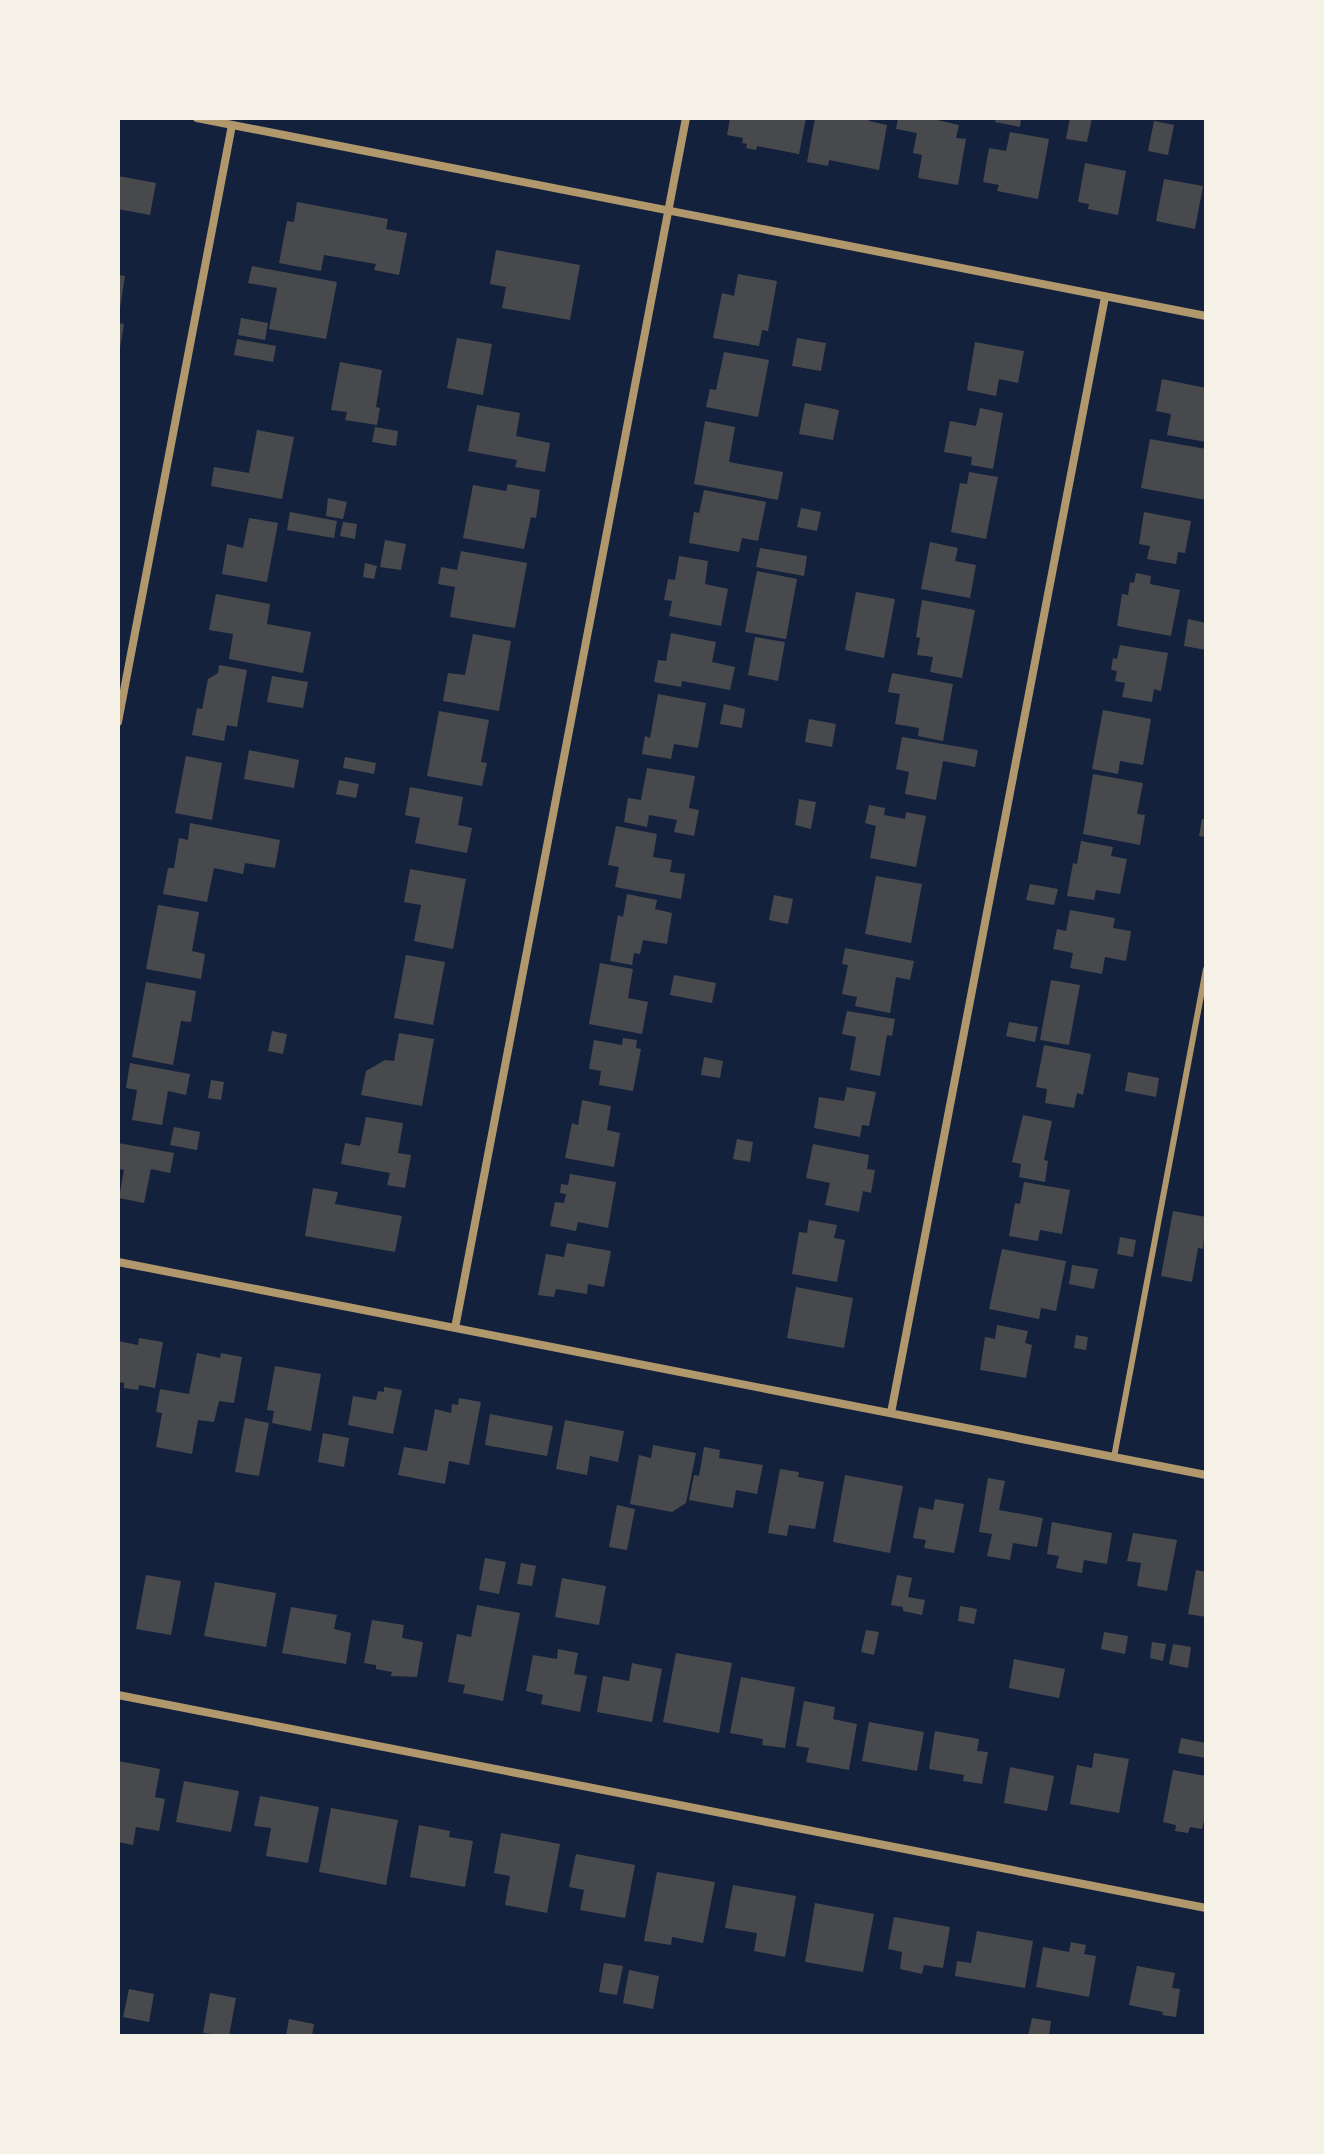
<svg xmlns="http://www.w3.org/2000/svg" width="1324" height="2154" viewBox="0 0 1324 2154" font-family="Helvetica,sans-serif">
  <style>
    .building { fill: #48494c }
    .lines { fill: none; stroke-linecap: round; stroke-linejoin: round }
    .service { stroke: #b1986c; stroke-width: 6 }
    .minor { stroke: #b1986c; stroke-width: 8 }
  </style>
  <rect width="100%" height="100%" fill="#14213d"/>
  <path class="building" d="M730,118H806L799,154L757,146L756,150L746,148L747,144L742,143L743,138L727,135Z
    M815,118H870L869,121L887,125L879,170L829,160L828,166L807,162Z
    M898,118H928L959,125L956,138L966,139L958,185L918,178L922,155L913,153L917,133L896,129Z
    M996,118H1021L1020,127L995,122Z
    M1070,118H1092L1087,142L1066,139Z
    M1154,121L1174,125L1168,155L1148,151Z
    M1010,132L1049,139L1038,199L997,191L999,185L983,182L989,148L1006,151Z
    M1085,163L1126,171L1118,215L1088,209L1089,204L1078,202Z
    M118,176L156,183L150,215L118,209Z
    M1164,179L1203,186L1195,229L1156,221Z
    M297,202L388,219L386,229L407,233L399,275L374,270L376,264L324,255L321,271L279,263L287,221L294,222Z
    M496,250L580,265L570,320L502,308L506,287L490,284Z
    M252,266L337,282L326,339L269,329L277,288L248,283Z
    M738,274L777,281L768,331L762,330L759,346L713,338L722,293L734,296Z
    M118,275L125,276L120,308H118Z
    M241,318L268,323L265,340L238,335Z
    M118,323L124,324L120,348H118Z
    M457,338L492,344L483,395L447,388Z
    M797,338L826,343L821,371L792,366Z
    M237,339L276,346L273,362L234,355Z
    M975,342L1024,351L1018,383L999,379L996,396L967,390Z
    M724,352L769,360L758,417L706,407L710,389L716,390Z
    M340,362L382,370L376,407L380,408L377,425L345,420L347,412L331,410Z
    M1162,379L1206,388V442L1167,435L1171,414L1156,411Z
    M805,403L839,410L833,440L799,434Z
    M477,405L520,413L516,436L550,443L545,472L515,467L517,460L468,451Z
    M980,408L1003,413L993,469L971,465L972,457L944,452L950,421L976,426Z
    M705,421L735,427L729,462L783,472L778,500L694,484Z
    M375,427L398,431L396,446L372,442Z
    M257,430L294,437L282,499L211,486L214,467L249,473Z
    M1150,439L1206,449V500L1141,488Z
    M969,472L998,477L986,539L951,532L960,483L967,484Z
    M508,484L540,490L536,518L531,517L524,549L463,538L473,485L506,491Z
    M704,490L766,502L758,541L742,538L739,552L689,543L694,512L699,513Z
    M328,498L347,502L343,519L326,516Z
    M801,508L821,512L817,531L797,527Z
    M290,512L337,521L334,538L287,530Z
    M1144,512L1191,521L1185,553L1178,552L1176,564L1147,559L1150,546L1139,544Z
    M249,518L278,523L267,582L222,574L227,544L243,548Z
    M343,522L357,524L355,539L340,536Z
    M385,540L406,544L401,570L380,567Z
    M930,542L958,548L955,561L976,565L970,598L921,589Z
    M760,548L807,556L804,576L756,567Z
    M461,551L527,563L515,628L450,617L455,587L438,584L441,567L457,570Z
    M679,556L708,561L705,584L728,589L721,626L669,616L672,601L664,600L668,579L675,580Z
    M365,563L377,566L374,579L363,577Z
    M757,571L797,579L786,639L745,632Z
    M1136,573L1151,576L1150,584L1180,590L1171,636L1117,626L1122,594L1128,595L1130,582L1134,583Z
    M856,592L895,599L884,658L845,650Z
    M216,594L270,604L267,624L311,632L303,673L229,659L233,634L209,630Z
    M922,600L975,610L962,678L930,672L933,657L917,655L920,638L916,637Z
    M1188,619L1206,623V650L1184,646Z
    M671,633L716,642L712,662L735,667L730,690L682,681L681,687L654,682L658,660L666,661Z
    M473,634L511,641L499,711L443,701L448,673L465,675Z
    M755,637L785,642L778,681L748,675Z
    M1120,645L1168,653L1161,691L1154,689L1152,702L1122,697L1125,683L1115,681L1117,671L1111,670L1113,658L1117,659Z
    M219,665L247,670L237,727L227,725L224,741L192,735L197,708L202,709L208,679L218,673Z
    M892,673L953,684L943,741L918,736L919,728L895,724L900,694L888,692Z
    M272,676L308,682L303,708L267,702Z
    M658,694L706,703L698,748L674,744L671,759L642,754L645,736L650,738Z
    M724,704L745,709L742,728L720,724Z
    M1103,710L1151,719L1143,765L1120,761L1118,774L1092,769Z
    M439,711L489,720L481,762L487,763L482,786L427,776Z
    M809,719L836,724L832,747L805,742Z
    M902,737L978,750L975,767L943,761L936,800L905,794L909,772L896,769Z
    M249,750L299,760L294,788L244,779Z
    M186,756L222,763L212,820L175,813Z
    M345,757L376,763L374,774L343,768Z
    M647,768L695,776L689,808L699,810L694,836L674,832L677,820L649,815L647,827L624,822L628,798L641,800Z
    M1093,774L1143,783L1137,814L1145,815L1140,845L1083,834Z
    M339,780L359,784L356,798L336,794Z
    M410,787L463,797L458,825L472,828L467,853L415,843L420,818L405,815Z
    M799,799L816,802L811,829L795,825Z
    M869,805L885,808L884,815L905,819L906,812L926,816L916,867L870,858L876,826L865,823Z
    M1202,819L1206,820V837L1199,836Z
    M190,823L280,840L275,868L245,863L243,874L214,868L207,902L163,894L168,868H174L179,838L188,840Z
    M616,826L657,834L653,857L672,860L670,872L685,874L681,899L615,887L619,867L608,865Z
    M1081,841L1113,847L1111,856L1127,859L1120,894L1096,890L1094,900L1067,896L1073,863L1077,864Z
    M410,869L466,879L453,949L414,941L421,905L404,902Z
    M876,876L922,884L911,943L865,934Z
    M1030,884L1058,889L1054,905L1026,900Z
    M627,894L657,900L655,909L672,913L667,944L643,940L640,954L634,953L632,965L610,961L618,915L623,917Z
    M774,895L793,899L788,924L769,920Z
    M158,905L199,912L192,951L205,954L201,979L146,969Z
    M1070,910L1115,918L1113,928L1131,931L1126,961L1105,957L1102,974L1070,968L1073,953L1053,949L1057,929L1066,931Z
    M845,948L914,961L910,980L896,977L890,1013L855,1006L857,997L842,994L848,965L842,964Z
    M406,955L445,962L433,1025L394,1018Z
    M600,963L633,969L628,998L648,1002L642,1034L589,1024Z
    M674,975L716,983L712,1003L670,995Z
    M1051,980L1080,985L1069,1045L1040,1040Z
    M146,982L196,991L191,1022L181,1021L173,1065L132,1057Z
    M847,1011L895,1019L892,1036L887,1035L880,1076L850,1070L856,1037L842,1034Z
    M1009,1022L1038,1027L1035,1042L1006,1036Z
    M272,1031L287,1034L283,1054L268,1051Z
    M399,1033L434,1039L422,1106L361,1095L366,1071L385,1060L394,1061Z
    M623,1038L637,1040L636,1048L641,1049L633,1091L599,1085L601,1071L589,1069L594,1040L622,1045Z
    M1044,1045L1091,1054L1083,1095L1077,1093L1074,1108L1045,1103L1047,1089L1036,1087Z
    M704,1057L723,1061L720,1078L701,1075Z
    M130,1063L190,1074L186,1095L168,1091L162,1125L132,1120L137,1090L126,1088Z
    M1128,1072L1159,1078L1156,1097L1125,1091Z
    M211,1080L224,1082L221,1100L208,1098Z
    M847,1087L876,1092L869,1126L862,1125L860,1137L814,1128L819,1097L844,1101Z
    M582,1100L611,1106L607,1130L620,1133L614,1167L565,1158L572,1123L578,1125Z
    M1023,1115L1052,1121L1044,1160L1048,1161L1045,1182L1019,1177L1021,1164L1012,1162Z
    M366,1117L403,1123L398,1153L411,1155L405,1188L387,1185L390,1173L341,1164L345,1143L360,1146Z
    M174,1127L200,1132L197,1150L170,1145Z
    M737,1139L753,1142L750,1162L733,1159Z
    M118,1143L174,1153L170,1173L151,1169L144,1203L119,1198L124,1170L118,1169Z
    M813,1144L869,1155L867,1169L875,1170L871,1193L863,1191L859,1212L825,1205L830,1183L806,1178Z
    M570,1174L616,1182L608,1228L578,1222L576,1231L550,1226L555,1202L564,1203L566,1194L560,1193L561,1184L568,1185Z
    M1024,1182L1070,1190L1062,1234L1040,1230L1038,1241L1009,1236L1015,1203L1020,1204Z
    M313,1188L338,1192L335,1204L402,1216L395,1252L305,1236Z
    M1173,1211L1206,1217L1203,1249L1198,1248L1192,1282L1161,1276Z
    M809,1220L837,1225L834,1238L845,1240L837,1282L792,1274L799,1232L807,1233Z
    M1120,1237L1136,1240L1133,1257L1117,1254Z
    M567,1243L611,1251L604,1287L588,1284L587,1294L556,1289L554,1297L538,1295L546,1254L564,1257Z
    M1002,1249L1066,1261L1056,1311L1041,1308L1039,1319L989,1309Z
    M1072,1265L1098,1269L1094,1289L1069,1284Z
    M796,1287L853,1298L844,1348L787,1338Z
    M997,1325L1028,1331L1025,1343L1032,1345L1026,1378L980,1370L985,1337L995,1339Z
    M1076,1335L1088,1337L1086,1350L1074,1348Z
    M139,1338L163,1342L155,1388L139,1385L138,1390L124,1388V1383L118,1382V1341L138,1345Z
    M197,1353L220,1358L221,1353L242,1357L234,1403L219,1401L214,1422L198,1420L192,1454L156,1447L162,1413L156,1412L160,1389L189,1394Z
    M275,1366L321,1374L311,1431L272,1423L274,1411L267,1410Z
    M384,1387L402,1390L393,1434L348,1425L353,1396L376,1400L378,1391L384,1392Z
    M459,1398L481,1402L469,1465L449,1461L445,1484L398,1475L404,1447L427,1451L435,1409L451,1413L452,1404L458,1405Z
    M490,1414L553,1426L547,1456L485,1445Z
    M245,1418L269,1423L259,1476L235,1472Z
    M565,1420L624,1431L618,1462L590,1456L587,1475L556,1469Z
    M323,1433L349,1438L344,1467L318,1462Z
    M653,1445L696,1453L686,1503L672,1512L630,1504L639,1455L651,1458Z
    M704,1447L720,1450L719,1458L763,1465L757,1494L736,1490L733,1508L689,1500L694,1475L699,1476Z
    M780,1469L799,1472L798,1477L824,1482L815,1529L789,1525L787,1536L768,1533Z
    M845,1475L903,1486L890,1553L833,1542Z
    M988,1478L1005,1481L999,1510L1043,1518L1037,1547L1013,1543L1010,1560L987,1556L992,1534L979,1532Z
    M935,1499L964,1504L954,1553L924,1548L926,1540L913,1538L919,1507L933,1510Z
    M617,1505L635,1509L627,1550L609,1547Z
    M1052,1522L1112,1533L1107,1564L1084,1560L1082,1573L1056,1568L1059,1556L1047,1554Z
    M1133,1533L1177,1540L1167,1591L1137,1586L1141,1563L1127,1561Z
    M485,1558L506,1562L499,1594L479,1590Z
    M521,1563L536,1566L532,1586L517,1584Z
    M1196,1570L1206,1572V1617L1188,1614Z
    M146,1575L181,1581L171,1635L136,1629Z
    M897,1575L912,1578L908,1597L925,1600L922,1615L903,1611V1607L891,1605Z
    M562,1578L606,1586L599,1625L555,1617Z
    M215,1582L276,1593L266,1647L204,1636Z
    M477,1605L520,1613L503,1701L463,1693L465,1685L448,1682L457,1634L471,1637Z
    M960,1606L977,1609L974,1624L958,1621Z
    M291,1607L337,1615L334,1629L351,1633L346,1664L282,1653Z
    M372,1620L404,1625L402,1638L423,1642L417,1677L391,1676L392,1672L376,1669V1665L364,1663Z
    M866,1630L879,1632L874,1655L861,1652Z
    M1104,1632L1128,1636L1125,1654L1101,1649Z
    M1152,1642L1166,1644L1163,1661L1150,1658Z
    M1173,1644L1191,1647L1188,1668L1169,1664Z
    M558,1649L578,1653L574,1674L587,1676L580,1712L541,1704L543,1695L526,1691L533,1655L557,1659Z
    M676,1653L732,1663L719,1733L663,1722Z
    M1014,1659L1065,1669L1059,1698L1009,1688Z
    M632,1663L662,1669L652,1722L597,1712L603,1676L629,1681Z
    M741,1677L795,1687L785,1748L762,1745L763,1739L730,1733Z
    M804,1701L835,1707L833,1719L857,1724L849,1770L806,1762L809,1748L796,1746Z
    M869,1722L924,1732L917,1771L862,1761Z
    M935,1731L979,1739L977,1751L988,1752L982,1784L963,1781L964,1775L929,1769Z
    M1181,1738L1206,1743V1758L1178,1753Z
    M1094,1753L1129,1759L1119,1813L1070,1804L1077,1765L1092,1768Z
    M118,1761L160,1769L155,1797L165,1799L159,1831L136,1827L133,1845L118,1842Z
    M1010,1767L1054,1776L1047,1811L1004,1803Z
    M1173,1770L1206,1776V1813L1202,1829L1190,1827L1188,1833L1175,1831L1176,1825L1163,1822Z
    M184,1781L239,1791L231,1832L176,1822Z
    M260,1796L319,1807L308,1863L266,1856L271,1828L254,1826Z
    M331,1808L398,1820L386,1885L319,1872Z
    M419,1825L450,1831L449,1837L473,1841L465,1887L410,1877Z
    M501,1833L560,1844L547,1913L505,1905L510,1876L494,1873Z
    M576,1854L635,1865L625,1918L580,1910L584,1890L569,1887Z
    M657,1872L715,1882L703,1943L672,1937L671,1945L644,1941Z
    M733,1885L796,1896L785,1957L754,1951L757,1933L725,1928Z
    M815,1903L874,1914L863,1972L805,1962Z
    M894,1917L950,1927L943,1968L924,1965L922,1974L900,1969L902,1952L888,1949Z
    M977,1931L1033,1941L1025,1988L955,1976L957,1961L971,1963Z
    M1071,1942L1086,1945L1084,1954L1096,1956L1089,1997L1036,1987L1043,1947L1069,1952Z
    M604,1963L623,1966L617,1995L599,1992Z
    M1137,1966L1175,1973L1172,1988L1180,1989L1176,2017L1162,2015L1163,2012L1129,2005Z
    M629,1970L659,1976L653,2009L623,2003Z
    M129,1989L154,1994L149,2022L123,2017Z
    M210,1993L236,1998L229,2036L203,2033Z
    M1032,2018L1051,2021L1049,2036H1028Z
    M289,2019L314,2024L312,2036H286Z"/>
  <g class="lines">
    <path class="service" d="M1114,1457L1206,969"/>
    <path class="minor" d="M197,118L1206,316
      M118,722L232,125
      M118,1262L1206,1475
      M455,1328L686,118
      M891,1413L1105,297
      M118,1695L1206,1908"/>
  </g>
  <rect width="1324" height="2154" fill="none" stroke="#f6f1e7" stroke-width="240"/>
</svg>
